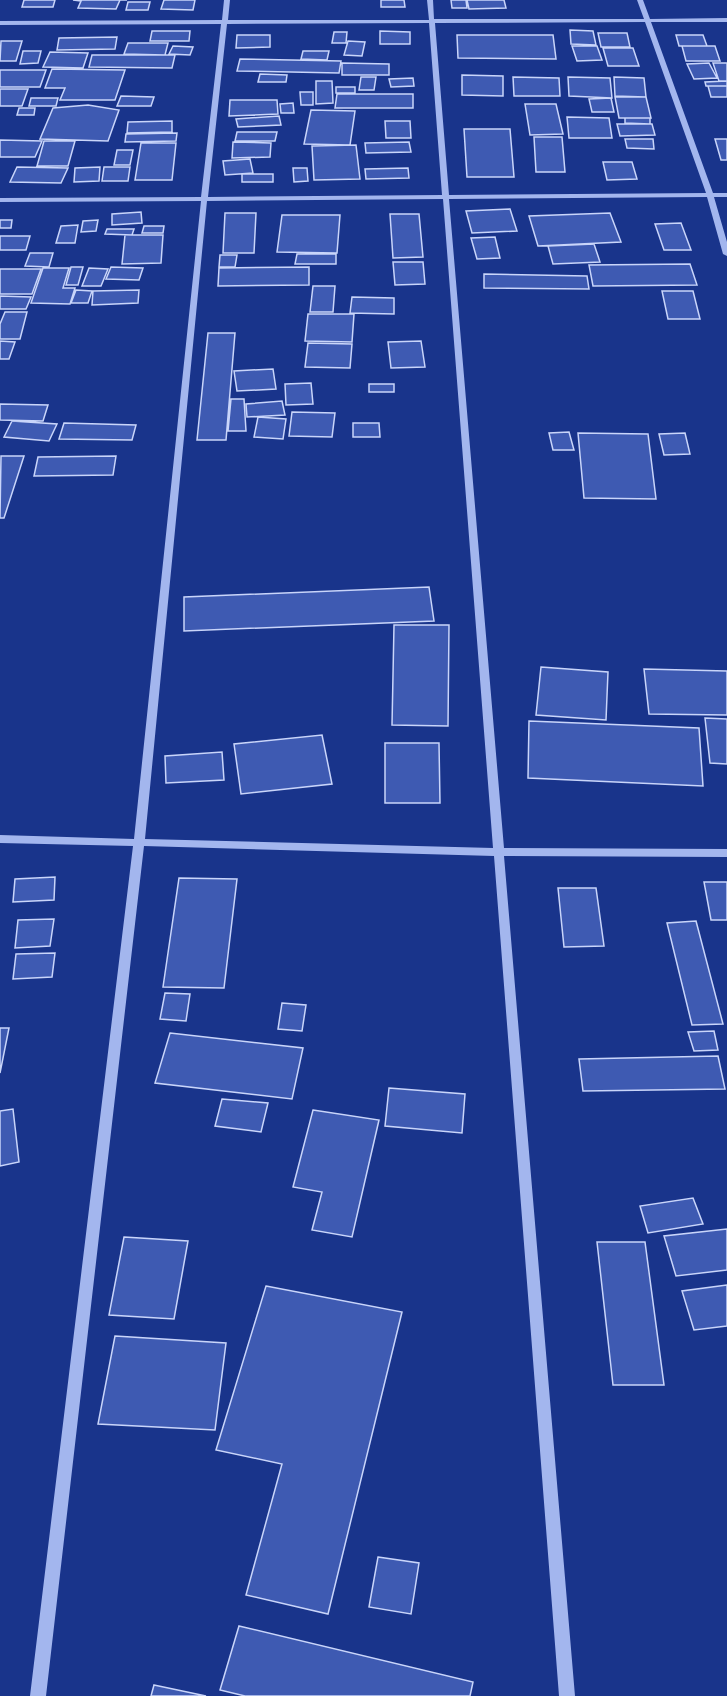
<svg xmlns="http://www.w3.org/2000/svg" width="727" height="1696" viewBox="0 0 727 1696" font-family="Poppins,sans-serif">
  <style>
    .building { fill: #3e5ab2; stroke: #c9d5fa; stroke-width: 1.5 }
    .lines { fill: none; stroke-linecap: round; stroke-linejoin: round }
    .minor { fill: #a3b6ee; fill-rule: evenodd }
  </style>
  <rect width="100%" height="100%" fill="#19348b"/>
  <path class="building" d="M24,0H55L53,7H22Z
    M73,0H127H120L116,9L78,8L81,1Z
    M164,0H195L193,10L161,9Z
    M381,0H404L405,7H381Z
    M451,0H466L467,8H452Z
    M467,0H504L506,8L469,9Z
    M128,2H150L148,10H126Z
    M570,30L593,31L596,45L571,44Z
    M152,31H190L189,41H150Z
    M380,31L410,32V44H380Z
    M334,32H347L346,43H332Z
    M598,33H627L630,47H601Z
    M237,35H270V47L236,48Z
    M457,35H553L556,59L458,58Z
    M676,35H703L707,46H679Z
    M117,37L115,49L57,50L59,38Z
    M1,41H22L16,61H0Z
    M348,41L365,42L362,56L344,55Z
    M128,43H168L165,55L124,54Z
    M173,46L193,47L190,55L169,54Z
    M572,46H597L602,60L577,61Z
    M682,46H715L720,61H686Z
    M603,48H633L639,66H608Z
    M23,51H41L38,63L20,64Z
    M303,51H329L327,60L301,59Z
    M50,52L88,53L83,68L43,67Z
    M92,55H175L172,68L89,67Z
    M240,59L341,61L339,73L237,71Z
    M342,63L389,64V75H342Z
    M709,63L717,78L694,79L687,64Z
    M713,63H727V81H719Z
    M52,69L125,70L115,100H60L65,88H45Z
    M0,70H46L40,87H0Z
    M260,74L287,75L286,82H258Z
    M462,75L503,76V96L462,95Z
    M361,77H376L374,90H359Z
    M513,77L559,78L560,96H514Z
    M568,77L610,78L612,98L569,96Z
    M614,77L644,78L646,97L615,96Z
    M413,78L414,86L391,87L389,79Z
    M316,81H332L333,103L316,104Z
    M727,81V86H706L705,82Z
    M708,86H727V97H711Z
    M336,87H355V93H336Z
    M0,89H28L22,106H0Z
    M300,92H313V105H301Z
    M337,94H413V108H335Z
    M121,96L154,97L151,106H117Z
    M615,97H646L651,118H619Z
    M31,98H58L56,106H29Z
    M611,98L614,112H592L589,99Z
    M230,100H277L278,114L229,116Z
    M293,103L294,113H281L280,104Z
    M525,104H556L563,134L530,135Z
    M88,105L119,110L108,141L40,139L53,108Z
    M19,108H35L34,115H17Z
    M311,110L355,111L350,145L304,144Z
    M279,116L281,125L238,127L236,119Z
    M567,117L609,118L612,138H569Z
    M625,118H650V124L625,123Z
    M172,121V132L127,133L128,122Z
    M385,121H410L411,138H386Z
    M617,124H652L655,135L620,136Z
    M464,129H510L514,177H467Z
    M237,132H277L275,141H235Z
    M177,133L176,141L125,142L126,134Z
    M534,137H562L565,172H536Z
    M625,139H653L654,149L627,148Z
    M715,139H727V160H721Z
    M0,140L42,141L35,157H0Z
    M44,141H75L68,166H37Z
    M233,142L271,143L270,157L232,158Z
    M409,142L411,152L366,153L365,143Z
    M141,143H176L172,180H135Z
    M356,145L360,179L314,180L312,146Z
    M117,150H133L130,165H114Z
    M250,159L253,173L225,175L223,161Z
    M603,162H632L637,179L607,180Z
    M17,167L68,168L61,183L10,182Z
    M100,167L99,181L74,182L75,168Z
    M104,167H130L128,181H102Z
    M293,168H307L308,181L294,182Z
    M408,168L409,178L366,179L365,169Z
    M242,174H273V182H242Z
    M510,209L517,231L472,233L466,211Z
    M141,212L142,223L112,225V214Z
    M225,213H256L254,253H223Z
    M610,213L621,242L538,246L529,216Z
    M390,214H419L423,257L393,258Z
    M282,215H340L337,253L277,252Z
    M0,220H12L11,228H0Z
    M98,220L96,231L81,232L83,221Z
    M681,223L691,250H664L655,224Z
    M78,225L75,243H56L61,226Z
    M144,226H164L163,233H142Z
    M107,229H134L132,235L105,234Z
    M125,235H163L161,263L122,264Z
    M0,236H30L26,250H0Z
    M495,237L500,258L477,259L471,238Z
    M594,244L600,262L553,264L548,246Z
    M30,253H53L49,267L25,266Z
    M297,254H336V264H295Z
    M220,255H237L235,267H219Z
    M393,262H423L425,284L395,285Z
    M690,264L697,285L593,286L589,265Z
    M71,267H83L78,285H66Z
    M111,267L143,268L139,280L106,279Z
    M309,267V285L218,286L219,268Z
    M43,268H69L63,288H75L70,304L31,303Z
    M89,268L108,269L101,286H82Z
    M0,269H41L32,294H0Z
    M484,274L587,276L589,289L484,288Z
    M313,286H335L333,312H310Z
    M76,290L92,291L88,303H71Z
    M139,290L138,303L92,305L93,291Z
    M662,291H693L700,319H668Z
    M0,296L31,297L26,309H0Z
    M352,297L394,298V314L350,313Z
    M5,312H27L20,339H0V324Z
    M308,314H354L352,342L305,341Z
    M208,333H235L226,440H197Z
    M0,341L15,342L9,359H0Z
    M421,341L425,367L391,368L388,342Z
    M308,343L352,344L350,368L305,367Z
    M273,369L276,389L237,391L234,371Z
    M311,383L313,404L286,405L285,384Z
    M369,384H394V392H369Z
    M231,399H244L246,431H228Z
    M282,401L285,415L247,417L246,404Z
    M0,404L48,405L43,421L0,420Z
    M292,412L335,413L332,437L289,436Z
    M258,417L286,419L283,439L254,437Z
    M12,421L57,424L49,441L4,437Z
    M64,423L136,425L132,440L59,439Z
    M353,423H379L380,437H353Z
    M569,432L574,450H553L549,433Z
    M578,433L648,434L656,499L584,498Z
    M685,433L690,454L664,455L659,434Z
    M1,456H24L4,518H0Z
    M116,456L113,475L34,476L38,457Z
    M429,587L434,621L184,631V597Z
    M394,625H449L448,726L392,725Z
    M541,667L608,672L606,720L536,715Z
    M644,669L727,671V715L649,714Z
    M705,718L727,719V764L710,763Z
    M529,721L699,728L703,786L528,778Z
    M322,735L332,784L241,794L234,744Z
    M385,743H439L440,803H385Z
    M222,752L224,780L166,783L165,756Z
    M55,877L54,900L13,902L15,879Z
    M179,878L237,879L224,988L163,987Z
    M704,882H727V920H711Z
    M558,888H596L604,946L564,947Z
    M54,919L50,946L15,948L18,920Z
    M696,921L723,1024L692,1025L667,923Z
    M55,953L52,977L13,979L16,954Z
    M165,993L190,994L186,1021L160,1019Z
    M282,1003L306,1005L302,1031L278,1029Z
    M0,1028H9L0,1073Z
    M714,1031L718,1050L694,1051L688,1032Z
    M170,1033L303,1048L292,1099L155,1083Z
    M718,1056L725,1089L583,1091L579,1059Z
    M389,1088L465,1094L462,1133L385,1126Z
    M222,1099L268,1103L261,1132L215,1126Z
    M13,1109L19,1162L0,1166V1111Z
    M313,1110L379,1120L352,1237L312,1230L322,1192L293,1187Z
    M693,1198L703,1224L648,1233L640,1206Z
    M727,1229V1270L676,1276L664,1236Z
    M124,1237L188,1241L174,1319L109,1315Z
    M597,1242H645L664,1385H613Z
    M727,1285V1326L694,1330L682,1291Z
    M266,1286L402,1312L328,1614L246,1595L282,1464L216,1450Z
    M115,1336L226,1343L215,1430L98,1424Z
    M378,1557L419,1563L411,1614L369,1607Z
    M239,1626L473,1682L470,1696H245L220,1690Z
    M154,1685L206,1696H151Z"/>
  <g class="lines">
    <path class="minor" d="M224,0H230L228,20H429L427,0H433L434,19H644L637,0H643L650,19L727,18V22H651L713,193H727V197H714L727,242V256L723,254L707,197L449,199L504,848L727,849V857L504,856L575,1696H559L494,856L144,846L46,1696H30L133,846L0,843V835L134,839L201,201L0,202V198L201,197L221,24L0,25V21L222,20ZM645,22L706,193L449,195L435,23ZM429,23L442,195L208,197L227,24ZM443,199L493,848L145,839L207,201Z"/>
  </g>
</svg>
